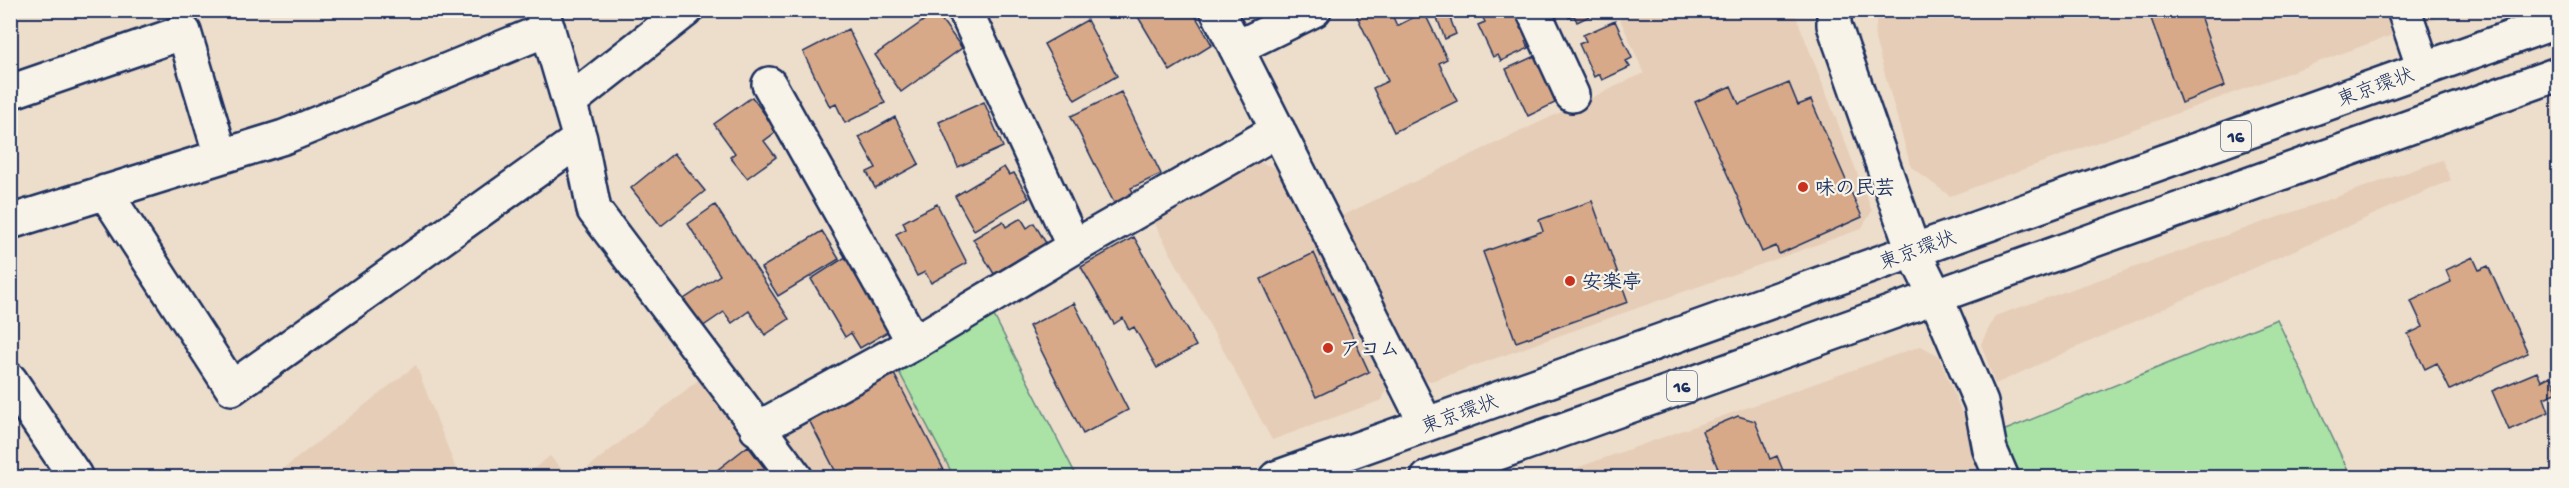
<svg xmlns="http://www.w3.org/2000/svg" width="2569" height="488" viewBox="0 0 2569 488" font-family="'Gochi Hand','Klee One',sans-serif">
  <style>
    .built { fill: #e6cdb7 }
    .green { fill: #abe2a5; stroke: #638882; stroke-width: 1.5 }
    .building { fill: #d7a988; stroke: #1b2f5e; stroke-width: 1.5 }
    .lines { fill: none; stroke-linecap: round; stroke-linejoin: round }
    .minor-casing { stroke: #1b2f5e; stroke-width: 38 }
    .highway-casing { stroke: #1b2f5e; stroke-width: 38 }
    .minor { stroke: #f7f3e8; stroke-width: 33 }
    .highway { stroke: #f7f3e8; stroke-width: 33 }
    .poi-dot { fill: #c8321e; stroke: #f7f3e8; stroke-width: 2 }
    .labels { text-anchor: middle; stroke-width: 4.5; stroke-linejoin: round; paint-order: stroke }
    .shield { fill: #f7f3e8; stroke: #5d6a87; stroke-width: 1.5 }
    .shield-label { font-size: 18px; font-weight: bold; fill: #1b2f5e }
    .street-label { font-size: 20px; fill: #1b2f5e; stroke: #f7f3e8 }
    .poi-label { font-size: 20px; font-weight: bold; fill: #1b2f5e; stroke: #f7f3e8; text-anchor: start }
  </style>
  <rect width="100%" height="100%" fill="#edddcb"/>
  <filter id="ink" filterUnits="userSpaceOnUse"><feTurbulence type="fractalNoise" baseFrequency=".0167" numOctaves="2"/><feDisplacementMap in="SourceGraphic" scale="12" xChannelSelector="R" yChannelSelector="G"/><feConvolveMatrix kernelMatrix="1 2 1 2 8 2 1 2 1" color-interpolation-filters="sRGB"/></filter>
  <g filter="url(#ink)">
    <path class="built" d="M1616,10L1794,11L1872,211L1861,229L1431,381L1413,377L1331,221L1644,73Z
      M1877,10L2458,11L1950,196L1911,167L1875,39Z
      M2442,160L2451,180L1995,384L1981,344L1995,316Z
      M1256,161L1276,168L1387,387L1382,400L1272,440L1152,219Z
      M1921,346L1938,355L1989,477L1548,478Z
      M895,364L954,477H813L777,431Z
      M416,365L459,477H273Z
      M701,378L780,478H575Z
      M550,456L568,477H523Z"/>
    <path class="green" d="M991,310L1077,477H954L895,364Z
      M2277,319L2351,477H2012L2003,431Z"/>
    <path class="building" d="M1134,10H1192L1212,45L1170,71Z
      M1354,10H1390L1397,26L1424,12L1447,59L1439,63L1457,101L1394,132L1373,88L1388,81Z
      M1434,10H1447L1456,34L1445,39Z
      M1494,10H1519L1532,38L1525,41L1529,48L1501,61L1498,55L1493,57L1478,25L1485,22L1482,16Z
      M1566,10H1602L1577,22L1574,15L1569,18Z
      M2148,10H2198L2225,86L2181,103Z
      M936,12L962,48L901,92L875,55Z
      M1087,20L1117,76L1075,100L1044,44Z
      M1615,21L1632,58L1626,61L1630,67L1602,80L1599,74L1594,77L1579,44L1586,41L1583,35Z
      M848,29L885,103L845,123L836,104L830,107L803,52Z
      M1537,55L1556,94L1552,96L1555,103L1528,116L1506,69Z
      M1789,83L1798,105L1811,100L1862,217L1779,254L1776,246L1762,252L1695,102L1731,86L1739,104Z
      M1121,92L1161,174L1131,188L1135,196L1115,205L1071,116Z
      M752,97L777,131L764,141L776,157L747,178L730,157L735,153L714,124Z
      M984,102L1003,147L958,167L939,122Z
      M895,117L919,164L875,188L867,172L876,168L859,137Z
      M674,153L705,191L661,226L631,188Z
      M1004,167L1009,175L1014,173L1029,198L974,230L955,196Z
      M1592,201L1628,302L1516,342L1483,252L1543,231L1539,220Z
      M937,204L967,263L931,283L925,272L917,276L896,234L906,229L903,222Z
      M715,205L789,319L765,335L749,311L732,323L724,312L702,327L684,299L720,275L688,224Z
      M1021,218L1027,228L1034,223L1046,243L994,274L973,239L1003,221L1006,227Z
      M822,231L839,259L778,296L761,268Z
      M1134,237L1196,346L1157,368L1134,327L1129,330L1123,318L1114,324L1081,267Z
      M1314,253L1369,372L1316,397L1261,279Z
      M847,256L891,330L860,348L851,333L845,337L811,279Z
      M2473,257L2479,270L2488,266L2528,353L2450,390L2437,363L2425,369L2408,334L2423,327L2411,301L2451,282L2446,270Z
      M1074,303L1128,410L1083,434L1029,326Z
      M2537,372L2541,381L2550,376L2558,392L2544,398L2549,412L2509,430L2492,391Z
      M894,374L948,478H839L808,418Z
      M1738,416L1755,421L1770,459L1777,456L1786,478H1722L1702,431Z
      M748,446L772,478H707Z
      M1580,472L1582,478H1564Z
      M1608,473L1610,478H1594Z"/>
    <g class="lines">
      <g class="minor-casing">
        <path id="minor" d="M542,10L580,139L594,210L796,478
          M965,10L1074,247
          M1217,10L1426,424
          M1533,10L1572,95
          M1834,10V25L1913,250L1935,295L1981,403L1990,450L2002,478
          M2404,10L2424,69
          M1236,48L1314,10
          M769,84L914,343
          M10,92L184,32L221,156
          M569,102L686,10
          M105,192L232,388L580,139
          M10,222L284,137L548,29
          M10,380L75,476L73,478
          M757,429L914,343L1074,247L1278,130"/>
      </g>
      <g class="highway-casing">
        <path id="highway" d="M1276,478L2558,21
          M1428,478L2558,74"/>
      </g>
      <use href="#minor" class="minor"/>
      <use href="#highway" class="highway"/>
    </g>
  </g>
  <g class="poi-dot">
    <circle cx="1803" cy="187" r="6"/>
    <circle cx="1570" cy="281" r="6"/>
    <circle cx="1328" cy="348" r="6"/>
  </g>
  <g class="labels">
    <g class="shield">
      <rect x="2221" y="121" width="30" height="30" rx="4.5"/>
      <rect x="1667" y="371" width="30" height="30" rx="4.5"/>
    </g>
    <g class="shield-label">
      <text x="2236" y="142">16</text>
      <text x="1682" y="392">16</text>
    </g>
    <g class="street-label">
      <text transform="translate(2375 86) rotate(-20)" y="7">東京環状</text>
      <text transform="translate(1917 249) rotate(-20)" y="7">東京環状</text>
      <text transform="translate(1459 413) rotate(-20)" y="7">東京環状</text>
    </g>
    <g class="poi-label">
      <text x="1815" y="194">味の民芸</text>
      <text x="1582" y="288">安楽亭</text>
      <text x="1340" y="355">アコム</text>
    </g>
  </g>
  <rect width="2569" height="488" fill="none" stroke="#f7f3e8" stroke-width="36"/>
  <rect x="18" y="18" width="2533" height="452" fill="none" stroke="#1b2f5e" stroke-width="2" filter="url(#ink)"/>
</svg>
